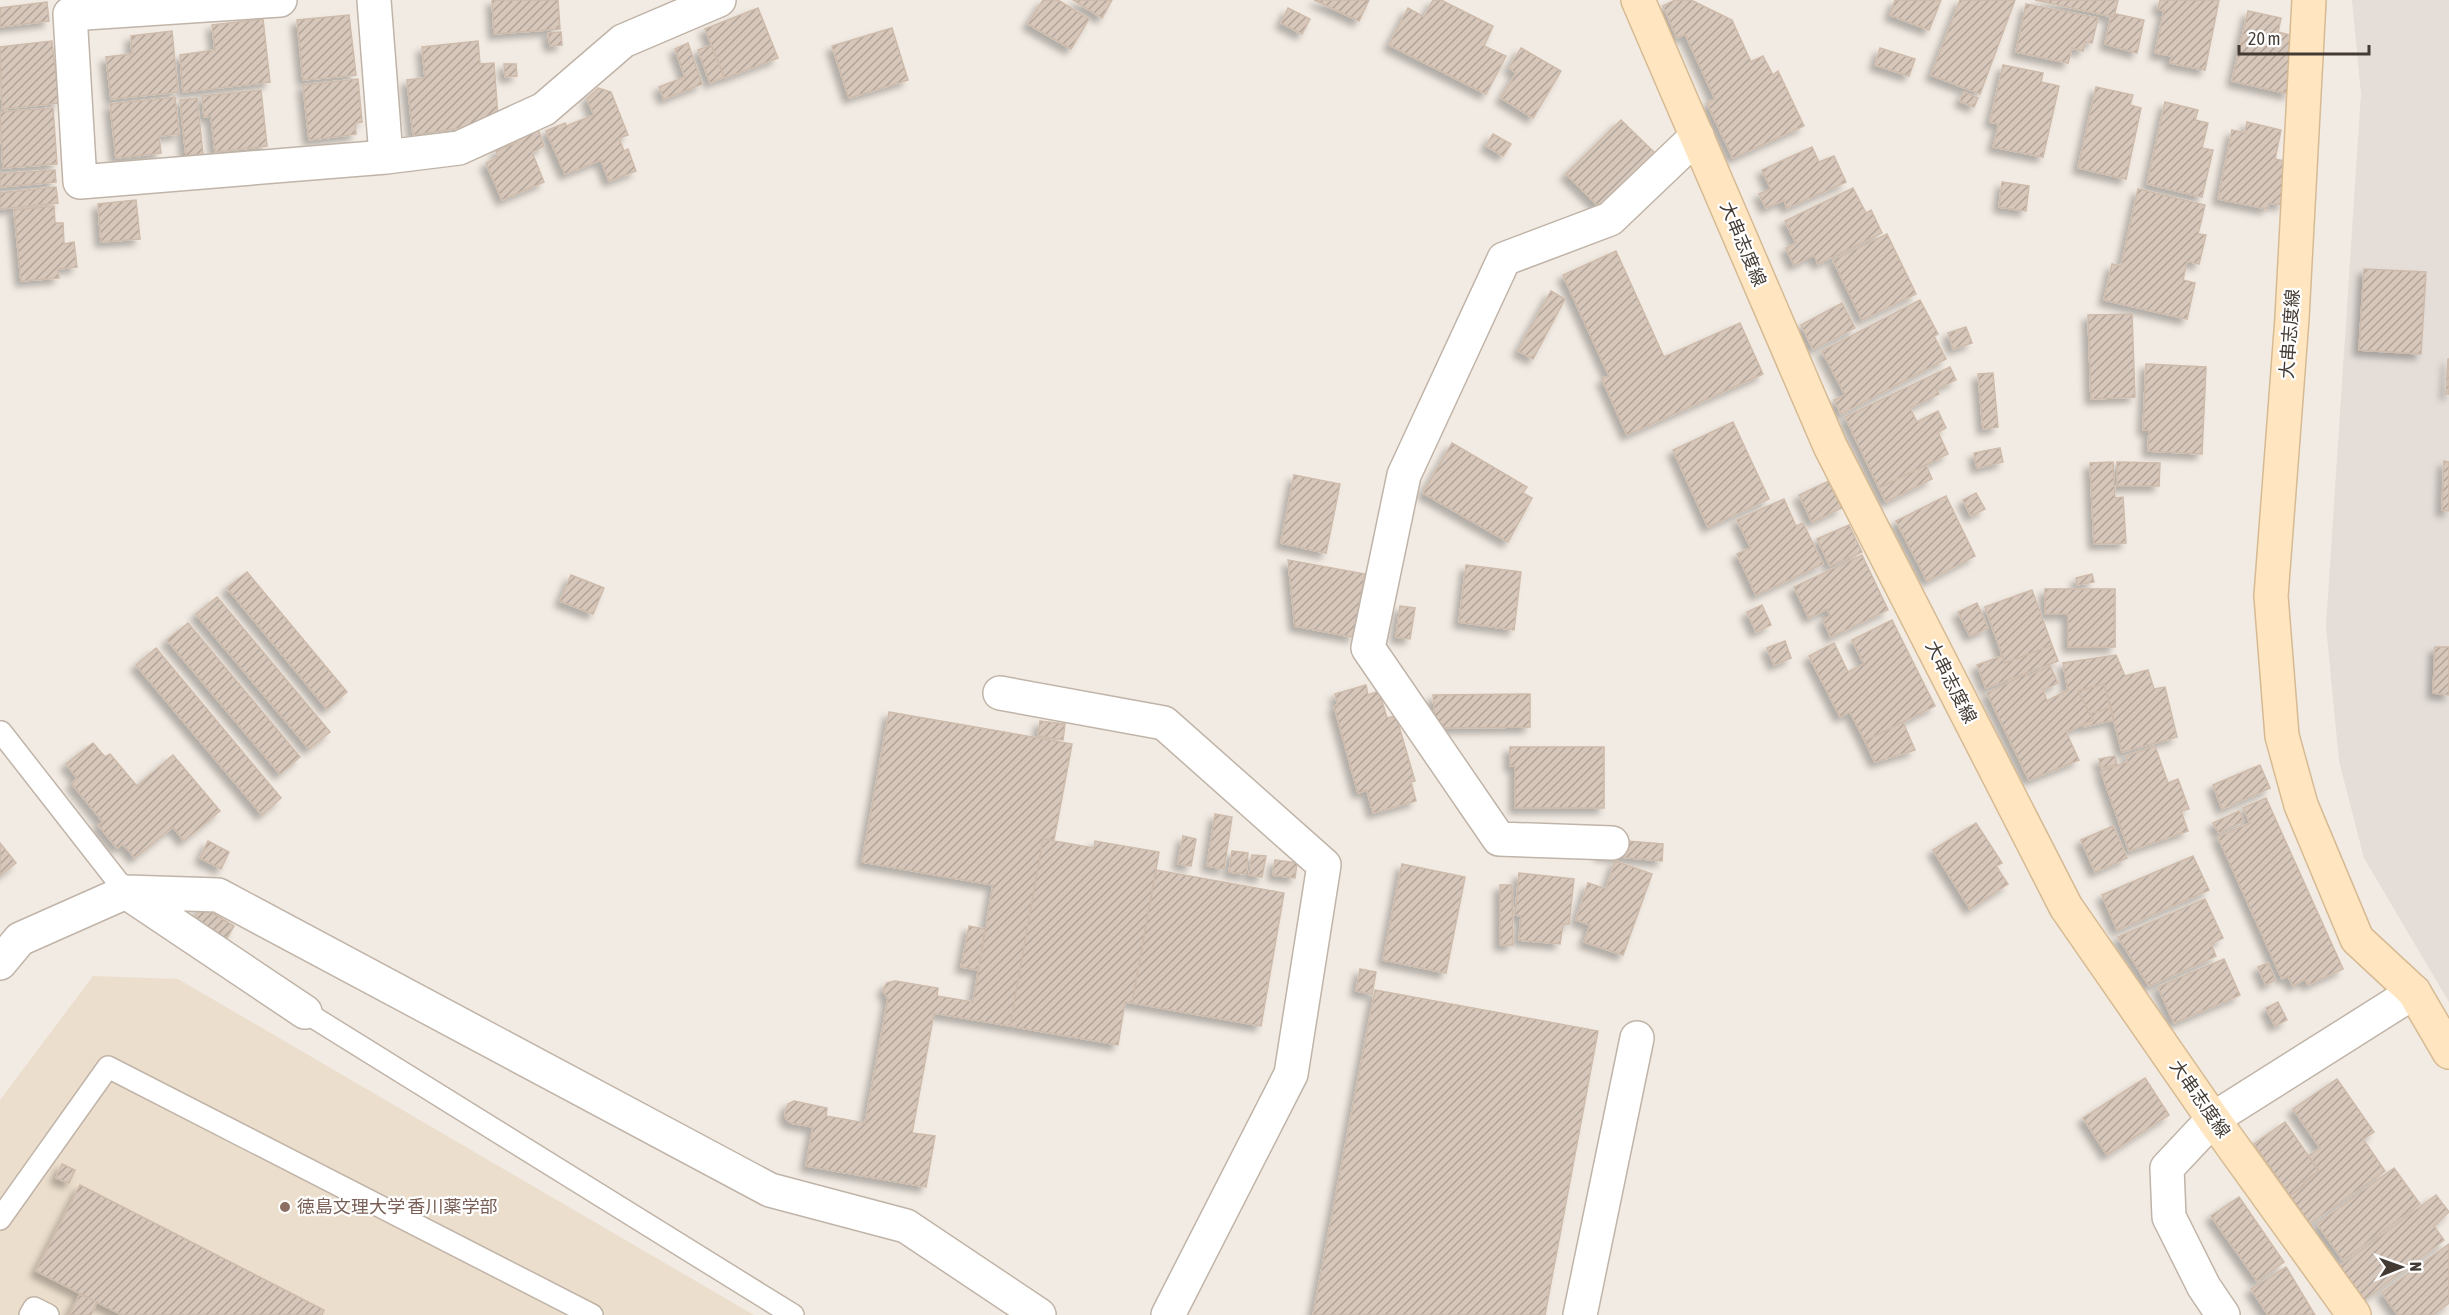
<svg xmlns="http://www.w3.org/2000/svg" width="2449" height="1315" viewBox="0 0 2449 1315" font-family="'Asap Condensed','Noto Sans JP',sans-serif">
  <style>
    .industrial { fill: #e4ddd8 }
    .education { fill: #ecdecc }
    .building { fill: url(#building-hatch); stroke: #cebbab; stroke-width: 1.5; filter: url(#shadow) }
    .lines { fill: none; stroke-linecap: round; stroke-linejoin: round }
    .service-casing { stroke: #c0b4a8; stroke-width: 24 }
    .minor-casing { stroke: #c0b4a8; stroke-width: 36 }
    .tertiary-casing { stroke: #c0b4a8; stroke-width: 36 }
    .secondary-casing { stroke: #d6ba93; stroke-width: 36 }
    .service { stroke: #fff; stroke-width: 21 }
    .minor { stroke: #fff; stroke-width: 33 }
    .tertiary { stroke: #fff; stroke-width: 33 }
    .secondary { stroke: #ffe6c0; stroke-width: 33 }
    .education-dot { fill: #8d6e63; stroke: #fff; stroke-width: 2 }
    .labels { text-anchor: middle; stroke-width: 4.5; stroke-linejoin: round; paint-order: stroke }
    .street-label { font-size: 18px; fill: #433b33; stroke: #fff }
    .education-label { font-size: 18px; fill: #785e54; stroke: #fff; text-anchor: start }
  </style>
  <defs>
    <pattern id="building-hatch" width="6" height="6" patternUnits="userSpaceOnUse" patternTransform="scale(1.5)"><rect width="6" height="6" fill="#d7c7bb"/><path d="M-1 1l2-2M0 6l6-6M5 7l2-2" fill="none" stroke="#b0a399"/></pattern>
    <filter id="shadow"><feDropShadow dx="-5.5" dy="5.5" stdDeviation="3" flood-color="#0004"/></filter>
  </defs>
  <rect width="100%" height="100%" fill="#f2ebe3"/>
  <path class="industrial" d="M2352,0H2449V1002L2364,858L2339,761L2326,626L2361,94Z"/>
  <path class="education" d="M93,976L178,979L754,1315H0V1100Z"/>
  <path class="building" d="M492,0H558L560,29L494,34Z
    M1043,0H1058L1089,19L1071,49L1028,24Z
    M1073,0H1112L1102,18Z
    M1314,0H1369L1359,21Z
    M1433,0H1441L1493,26L1484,46L1506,56L1486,94L1389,45L1408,8L1424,17Z
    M1675,0H1691L1732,20L1751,62L1763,56L1773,75L1778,71L1804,126L1733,158L1707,103L1715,99L1685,34L1677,38L1663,6Z
    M1895,0H1941L1929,30L1890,15Z
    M1960,0H2015L1980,94L1931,75Z
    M2035,0H2118L2114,17Z
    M2160,0H2219L2205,70L2170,63L2172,56L2155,53L2164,10L2158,9Z
    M47,2L49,21L0,27V8Z
    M2026,4L2098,18L2092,43L2085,42L2083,51L2072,48L2068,63L2016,52Z
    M758,8L778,58L725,78L705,29Z
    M1288,8L1310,19L1302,34L1281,23Z
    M2248,11L2281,18L2278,32L2294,36L2289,94L2232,81Z
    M2116,14L2144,20L2137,53L2105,44L2111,16L2114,17Z
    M349,15L356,75L303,80L297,20Z
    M263,19L270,82L183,92L180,55L215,50L212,25Z
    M892,28L908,80L849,98L832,46Z
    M172,31L178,92L111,99L106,57L132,54L131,36Z
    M561,32L562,45L550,46L548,33Z
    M52,41L59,103L2,109L0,47Z
    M478,41L480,64L494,63L498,117L474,126L413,135L407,80L425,78L422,47Z
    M688,43L702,84L664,99L659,87L685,77L675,49Z
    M711,45L724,77L710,83L698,50Z
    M1521,48L1561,71L1533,118L1501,98L1516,73L1509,68Z
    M1880,48L1915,59L1909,76L1875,65Z
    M504,64H516L517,76L505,77Z
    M2003,65L2043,73L2041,82L2059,86L2043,157L1993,147L1999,124L1990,122Z
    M358,79L362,122L355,123L356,134L309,140L303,85Z
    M2096,87L2133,95L2130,105L2141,108L2126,179L2078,168Z
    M598,88L611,92L628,135L619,138L624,151L628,149L636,171L609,181L601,160L565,174L546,131L565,123L566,126L594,115L587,99Z
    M261,90L267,146L215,152L211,116L204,117L202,96Z
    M1964,92L1978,98L1974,107L1960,101Z
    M175,97L179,134L159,136L161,153L116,158L110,104Z
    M197,98L203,154L186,156L180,100Z
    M2165,102L2198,110L2195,120L2208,123L2202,148L2213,150L2202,197L2147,184Z
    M53,108L57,164L3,168L0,112Z
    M1621,120L1655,153L1600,208L1566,174Z
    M2247,122L2281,130L2275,159L2285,161L2283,167L2290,168L2282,205L2269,203L2267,209L2218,199L2232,130L2245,133Z
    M538,129L544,146L532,152L544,182L502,200L486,163L498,157L496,151L517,142L516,138Z
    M1493,134L1511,144L1503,156L1486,146Z
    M1812,147L1819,162L1834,156L1846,182L1787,208L1784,200L1766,208L1759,194L1771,189L1762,170Z
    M55,170L56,182L0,187V174Z
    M2002,182L2029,186L2026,211L1999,207Z
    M56,187L58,203L0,209V193Z
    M1853,188L1866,213L1871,210L1882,233L1818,264L1814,255L1794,265L1786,248L1796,243L1785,221Z
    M2138,189L2205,205L2198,234L2206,235L2199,264L2187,261L2183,280L2195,283L2187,319L2104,300L2112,264L2121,266Z
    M136,200L140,239L101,242L98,204Z
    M54,206L55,223H63L64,244L74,242L77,267L58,269L59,278L21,281L14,210Z
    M1887,234L1916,294L1862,320L1833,260Z
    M1616,251L1664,357L1740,323L1763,374L1627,435L1602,379L1609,376L1563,275Z
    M2364,269L2426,272L2421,354L2359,350Z
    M1551,291L1565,299L1533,359L1518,351Z
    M1920,300L1938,334L1934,336L1946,359L1841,414L1834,400L1845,395L1822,351Z
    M1842,303L1855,328L1813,349L1801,325Z
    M2132,314L2135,397L2091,399L2088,315Z
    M1966,327L1972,343L1953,349L1948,333Z
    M2448,359H2449V394H2446Z
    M2146,364L2206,367L2202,454L2148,451L2149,430H2143Z
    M1950,367L1956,380L1936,389L1939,394L1910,408L1917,422L1938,411L1946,428L1938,432L1948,454L1879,488L1845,417Z
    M1993,373L1998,427L1983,429L1978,374Z
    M1733,422L1769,499L1708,527L1673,450Z
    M1452,443L1527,487L1523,493L1532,498L1508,542L1423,493Z
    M2000,448L2003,462L1977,468L1974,453Z
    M2444,461L2449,462V511L2442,510Z
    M2113,462L2115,498L2123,497L2126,543L2094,544L2090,463Z
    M2117,462L2160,463L2159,486H2117Z
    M1926,465L1932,479L1886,502L1879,488Z
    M1294,475L1340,484L1326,553L1281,543Z
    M1829,481L1842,508L1812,522L1799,495Z
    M1976,493L1985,509L1971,516L1963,500Z
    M1946,496L1975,556L1927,581L1896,521Z
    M1784,499L1796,526L1803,523L1823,564L1756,595L1737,554L1751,548L1737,520Z
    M1849,525L1862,552L1830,566L1817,539Z
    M1862,555L1888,610L1831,637L1823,620L1830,616L1827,609L1809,618L1794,587Z
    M1288,560L1365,574L1353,637L1295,626Z
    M1466,565L1521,572L1514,630L1459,622Z
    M247,572L347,692L327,709L227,588Z
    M2092,574L2094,582L2077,585L2076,578Z
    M571,575L604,588L593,614L560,601Z
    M2045,589H2115V647H2068V614H2045Z
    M2032,590L2052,645L2005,663L1985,607Z
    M217,597L330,732L309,749L196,614Z
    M1977,603L1988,628L1970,636L1958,612Z
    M1762,605L1771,625L1756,632L1747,612Z
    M1400,606L1415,608L1410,639L1396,637Z
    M1892,620L1935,706L1865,741L1850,712L1840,717L1809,656L1834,643L1848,672L1864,664L1852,640Z
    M188,623L300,757L280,774L167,640Z
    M1785,641L1791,658L1774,665L1767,648Z
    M2052,645L2058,661L1986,688L1977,665L2002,656L2005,663Z
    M2435,647H2449V695L2433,693Z
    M156,648L281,798L262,815L136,665Z
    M2116,655L2125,676L2148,670L2154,689L2165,687L2177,737L2122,752L2104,684L2078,691L2093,720L2066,732L2079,760L2029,780L1987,693L2028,673L2029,676L2050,666L2058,683L2043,690L2047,701L2068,690L2063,663Z
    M2104,684L2111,707L2090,714L2078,691Z
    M1366,685L1368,695L1379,691L1387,718L1396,716L1415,781L1411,782L1416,801L1373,813L1367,790L1358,793L1334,706L1338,705L1335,694Z
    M1530,694V727L1442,728L1435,719L1433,695Z
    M2111,707L2114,720L2084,727L2082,725L2093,720L2090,714Z
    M889,712L1072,744L1054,840L1043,839L1010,1026L934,1013L912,1133L935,1136L926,1187L806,1166L813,1127L791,1123L786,1119L785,1112L788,1104L794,1101L827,1108L826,1116L865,1123L888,999L883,990L887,983L895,981L938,988L937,996L973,1002L993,885L862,862Z
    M1040,721L1065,724L1063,740L1038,736Z
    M1903,722L1915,750L1875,762L1865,741Z
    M93,743L105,757L110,754L137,786L173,755L220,811L184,841L173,827L135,858L123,844L117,848L98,825L103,822L72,784L77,778L66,764Z
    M2155,746L2168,783L2178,779L2189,809L2181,811L2188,831L2129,851L2101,771L2128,762L2126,756Z
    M1510,747H1604V808H1515V766H1510Z
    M2115,756L2117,765L2101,768L2099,759Z
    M2260,765L2270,788L2222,809L2213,785Z
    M2266,798L2343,969L2308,985L2305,979L2293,986L2288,976L2282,979L2218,837L2250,823L2243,808Z
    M2239,811L2244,821L2219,833L2213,823Z
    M1215,814L1232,817L1224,869L1207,866Z
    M1976,823L2002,863L1996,866L2008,884L1970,909L1933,850Z
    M2113,826L2127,858L2095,872L2081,840Z
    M1183,836L1196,839L1191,866L1178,864Z
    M1043,839L1094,848L1095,841L1159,852L1132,1003L1125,1002L1118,1045L1010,1026Z
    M1602,839L1663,844L1662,861L1600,855Z
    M208,841L229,852L221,869L200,858Z
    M0,843L16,863L0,876Z
    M1232,851L1248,853L1246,874L1229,872Z
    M1252,855L1266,856L1262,877L1249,875Z
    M2193,856L2209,890L2117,930L2102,895Z
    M1275,860L1297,863L1295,878L1273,875Z
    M1615,861L1652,874L1623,955L1584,942L1590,925L1576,920L1588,883L1606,889Z
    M1402,864L1465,877L1446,973L1383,960Z
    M1156,870L1284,893L1261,1026L1132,1003Z
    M1519,873L1574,879L1569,924H1563L1560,944L1519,940L1521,916L1515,915Z
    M1500,885H1512L1513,945H1500Z
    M2205,899L2223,938L2211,944L2216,956L2149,986L2118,937Z
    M201,906L234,926L221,948L188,928Z
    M969,926L985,929L978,970L961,967Z
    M2224,959L2240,995L2174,1023L2158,987Z
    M2268,963L2275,980L2266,985L2258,967Z
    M1360,969L1376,972L1372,994L1356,991Z
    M1375,990L1598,1031L1545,1315H1313Z
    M2278,1002L2287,1020L2275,1026L2266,1008Z
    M2145,1078L2169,1115L2107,1155L2083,1118Z
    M2337,1079L2374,1132L2363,1139L2385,1171L2309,1224L2290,1196L2319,1171L2308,1156L2320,1148L2293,1109Z
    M2285,1122L2319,1171L2303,1182L2305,1185L2290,1196L2254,1144Z
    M62,1164L75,1170L69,1183L56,1178Z
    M2394,1168L2420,1204L2343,1260L2317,1224Z
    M80,1185L324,1310L322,1315H122L36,1271Z
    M2436,1195L2449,1212L2434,1226L2444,1240L2364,1300L2339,1267Z
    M2239,1197L2284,1262L2257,1281L2211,1216Z
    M2449,1244V1303L2433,1315H2398L2382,1293Z
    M2286,1267L2315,1315H2268L2251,1289Z
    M80,1294L97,1302L91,1315H69Z"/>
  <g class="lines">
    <g class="service-casing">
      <path id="service" d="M1,732L126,892
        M305,1012L793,1315
        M0,1219L108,1067L592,1315
        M30,1315L34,1308L48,1315"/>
    </g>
    <g class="minor-casing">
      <path id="minor" d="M280,0L70,14L80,182L386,157
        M374,0L386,157L459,148L544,109L623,41L719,0
        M1000,693L1164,723L1324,865L1291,1074L1168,1315
        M1612,843L1499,839L1368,648L1404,475L1504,259L1610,219L1697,136
        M126,892L218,895L770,1190L906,1226L1039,1315
        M0,963L20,939L126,892L305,1012
        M1580,1315L1637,1038"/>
    </g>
    <g class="tertiary-casing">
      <path id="tertiary" d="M2223,1315L2204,1287L2169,1217L2167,1168L2213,1119L2414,992"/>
    </g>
    <g class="secondary-casing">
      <path id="secondary" d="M1638,0L1830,446L2066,907L2213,1119L2354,1315
        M2309,0L2292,318L2271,596L2282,736L2301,805L2357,939L2414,992L2449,1052"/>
    </g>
    <use href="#service" class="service"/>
    <use href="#minor" class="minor"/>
    <use href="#tertiary" class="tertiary"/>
    <use href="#secondary" class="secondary"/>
  </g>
  <circle class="education-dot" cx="285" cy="1207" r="6"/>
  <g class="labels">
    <g class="street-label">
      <text transform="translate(1743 244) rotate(67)" y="6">大串志度線</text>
      <text transform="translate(2290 334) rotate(-86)" y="6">大串志度線</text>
      <text transform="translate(1951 682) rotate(63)" y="6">大串志度線</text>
      <text transform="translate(2200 1099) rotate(55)" y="6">大串志度線</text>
    </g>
    <g class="education-label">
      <text x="297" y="1213">徳島文理大学 香川薬学部</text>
    </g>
  </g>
  <g transform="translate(2401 1267) rotate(89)" stroke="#ffffff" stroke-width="4.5" paint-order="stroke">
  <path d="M0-4.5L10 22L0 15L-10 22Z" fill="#433b33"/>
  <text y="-9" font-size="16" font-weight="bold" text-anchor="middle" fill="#433b33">N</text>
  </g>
  <path d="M2239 45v9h130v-9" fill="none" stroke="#433b33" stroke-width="3"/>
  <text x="2248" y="45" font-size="18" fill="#433b33" stroke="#ffffff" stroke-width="4.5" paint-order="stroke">20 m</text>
</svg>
